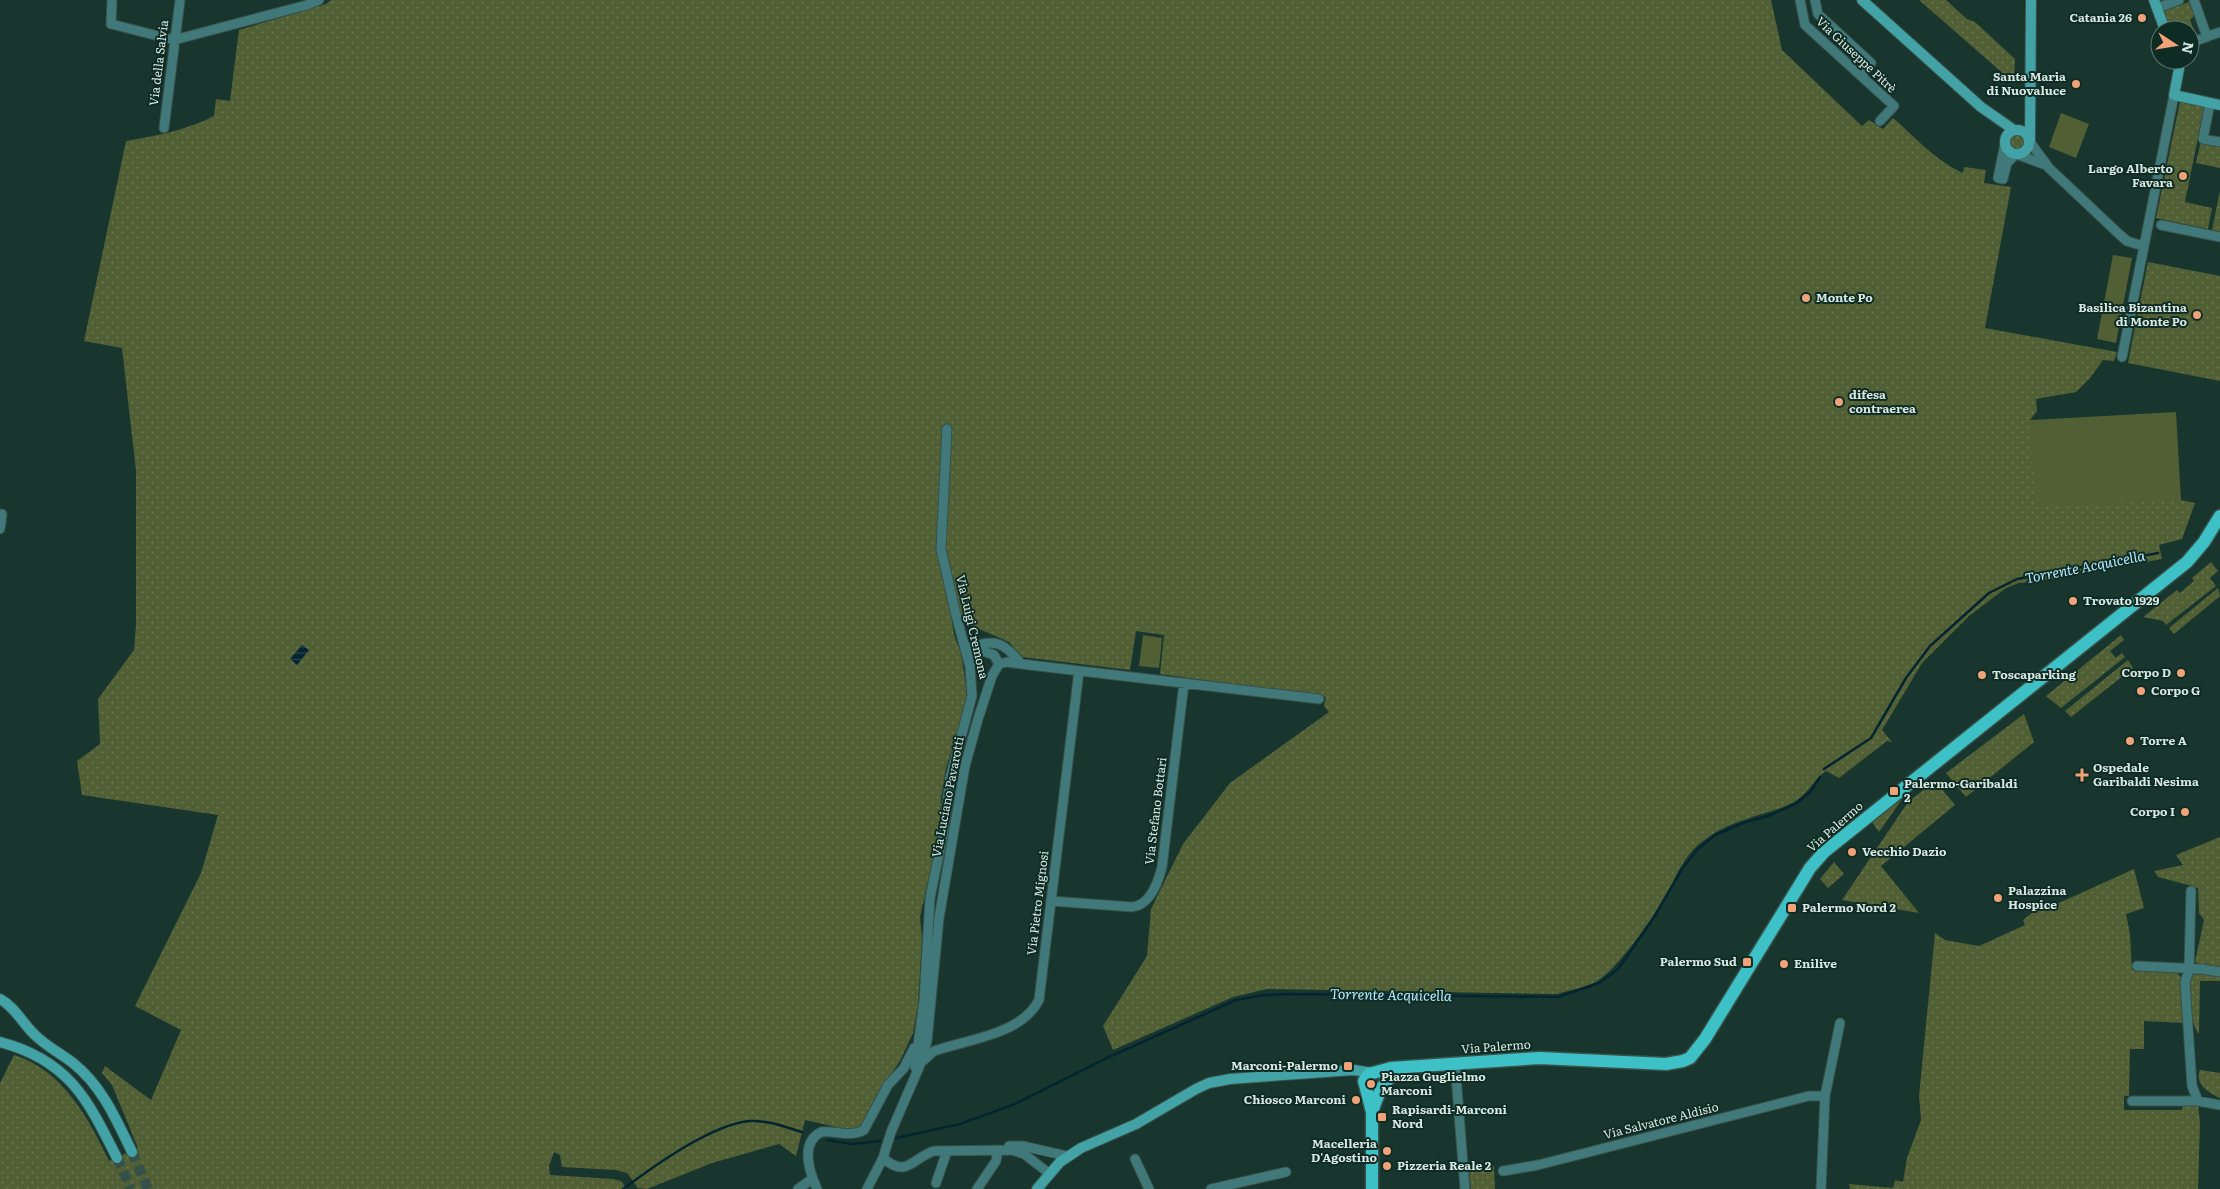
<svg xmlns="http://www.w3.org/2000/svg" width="2220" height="1189" viewBox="0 0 2220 1189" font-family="Literata,serif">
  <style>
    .grass { fill: url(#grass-dots) }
    .park { fill: #515f35 }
    .water { fill: url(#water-rules) }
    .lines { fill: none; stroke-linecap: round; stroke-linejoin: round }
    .stream { stroke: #03252f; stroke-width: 2.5 }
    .secondary-tunnel { stroke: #365149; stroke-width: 10; stroke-dasharray: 10 5; stroke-linecap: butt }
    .street-casing { stroke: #37524b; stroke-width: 11 }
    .secondary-casing { stroke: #37524b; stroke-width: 12 }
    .primary-casing { stroke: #37524b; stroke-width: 15 }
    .street { stroke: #41797b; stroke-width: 9 }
    .secondary { stroke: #42a2a5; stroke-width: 10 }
    .primary { stroke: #3dc1c6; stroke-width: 12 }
    .poi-dot { fill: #f0a279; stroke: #0f2c24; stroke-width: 2 }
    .labels { text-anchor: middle; stroke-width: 4; stroke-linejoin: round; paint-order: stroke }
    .poi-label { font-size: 12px; font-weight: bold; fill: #d7e8e2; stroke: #0f2c24; text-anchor: start }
    .street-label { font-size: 12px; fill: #d7e8e2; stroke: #0f2c24 }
    .water-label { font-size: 14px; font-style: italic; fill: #b4e9fe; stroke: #0f2c24 }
  </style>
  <defs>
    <pattern id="grass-dots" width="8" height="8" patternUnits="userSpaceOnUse" patternTransform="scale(1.25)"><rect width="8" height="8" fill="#515f35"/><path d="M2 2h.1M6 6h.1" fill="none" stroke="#697652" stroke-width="1.8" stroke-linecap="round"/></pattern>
    <pattern id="water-rules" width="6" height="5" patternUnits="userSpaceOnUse" patternTransform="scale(1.25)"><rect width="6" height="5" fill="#03252f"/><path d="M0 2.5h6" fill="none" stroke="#27454d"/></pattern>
  </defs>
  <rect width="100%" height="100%" fill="#19362e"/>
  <path class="grass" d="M331,0H1771L1782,50L1862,126L1869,120L1883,129L1893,118C1915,137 1936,161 1963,173L1964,167L1986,170L1984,183L2011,187L1985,328L2117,352L2114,361L2103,360L2090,378L2076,392L2036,399L2037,411L2030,420L2181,500L2195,503L2182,539L2159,545L2162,559L2047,580L2019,583L2006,588L1969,616L1922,663L1882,730L1892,742L1887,741L1839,778L1826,771C1814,779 1809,792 1797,800C1780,811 1761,813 1744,820C1727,825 1711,834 1698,845C1683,858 1676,877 1667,893C1655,915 1617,970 1597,981C1585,988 1569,990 1557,994L1267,989L1233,997L1113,1050L1103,1026L1147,956L1151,909L1183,844L1230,783L1329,712L1324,706L1326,697L1160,674L1164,635L1136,631L1130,670L1022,657L1009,642L963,622L959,607L950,609L954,635L961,653L968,699L946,768L941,798L940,828L920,917L922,939L918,1005L913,1033L900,1061L877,1095L863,1124L855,1129H845L805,1120L796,1156L779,1144L712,1163L647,1189L638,1188L627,1173L616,1170L562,1167L560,1155L554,1152L549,1166L550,1175L613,1179L621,1181L627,1189H0V1083L14,1055C63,1070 89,1119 109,1161L138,1148L112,1085L102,1073L105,1066L151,1100L181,1030L135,1006L201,873L218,815L82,795L77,761L100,744L98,699L134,650L136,625V471L122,348L84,341L126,141C156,136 187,130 214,116L216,99L230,101L239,30L326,4Z
    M1919,0H1946L1967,19L1975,22L2015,59L2014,83Z
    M2189,2L2194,16L2190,20L2194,30L2190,39V30H2171L2164,11Z
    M2180,102L2204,107L2185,202L2212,208L2208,229L2156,218Z
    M2009 143a9 9 0 1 1 18 0a9 9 0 1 1-18 0Z
    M2201,141L2220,145V168L2196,163Z
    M2220,191V232L2212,230Z
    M2148,262L2220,276V381L2128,363Z
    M2211,562L2218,571L2210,578L2216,586L2166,625L2163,621L2143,617L2177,590L2180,593L2194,581L2192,578Z
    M2218,588L2220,596L2174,634L2169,628Z
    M2121,635L2124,640L2110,651L2116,658L2122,653L2125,657L2061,708L2046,696Z
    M2128,660L2133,668L2071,717L2065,711Z
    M2024,714L2034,742L1966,797L1946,773Z
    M1935,781L1955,805L1881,866L1919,913L1842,900L1908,802Z
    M1905,795L1879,832L1872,822Z
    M2220,837V969L2202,966L2195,962L2204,920L2199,913L2198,887L2194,889L2192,886L2158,877L2154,871L2183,865L2176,855Z
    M1834,862L1844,874L1828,888L1820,879Z
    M2134,869L2144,908L2126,914L2130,934L2132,970L2177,973L2181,977L2185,1023L2144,1021V1049H2130L2129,1096H2124V1110H2182L2183,1104L2198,1105L2200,1122L2198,1189H1850L1849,1184L1893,1188L1895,1180L1903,1182L1907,1158L1921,1120L1919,1096L1935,933L1945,940L1979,946L2025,925L2023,920L2042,905L2050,907Z
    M2197,972L2220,975V981H2200L2199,1034C2190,1024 2182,979 2197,972Z
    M2200,1070L2220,1073V1098C2209,1093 2194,1084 2200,1070Z
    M1494,1166L1495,1189H1471L1469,1170H1481Z"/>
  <path class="park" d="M2061,113L2089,124L2076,158L2049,147Z
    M2113,255L2132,258L2116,343L2097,339Z
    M2176,412L2181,500L2035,507L2030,420Z
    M1143,635L1162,638L1159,668L1139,666Z"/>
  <path class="water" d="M302,645L309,650L297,665L290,659Z"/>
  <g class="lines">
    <path class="stream" d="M1824,769L1871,738L1906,678L1930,646L1989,593L2017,579L2158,553
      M896,1138L960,1124L1015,1104L1109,1057L1236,1000L1263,995L1290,994L1558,997L1599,983L1618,969L1653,919L1682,869L1697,850L1715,835L1743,823L1768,816L1797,803L1811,791L1820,777
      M828,1140L851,1144L880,1141
      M623,1189C654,1166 712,1124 750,1121C768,1120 785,1127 802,1132"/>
    <path class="secondary-tunnel" d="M132,1152L148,1189
      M117,1158L131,1189"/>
    <g class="street-casing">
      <path id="street" d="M112,0L111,24L174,40L307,5L319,0
        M1800,0L1805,25L1894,106L1880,121
        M1815,0L1818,14L1871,63L1861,75
        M2194,0L2207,37
        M2157,8L2179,0
        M2190,43L2220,32
        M2210,103L2203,139L2220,142
        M164,128L180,0
        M2030,142L2049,168L2119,234L2127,241L2143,246
        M2005,144L1998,178L2003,179L2007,163L2015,155
        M2019,155L2043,164
        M2161,225L2220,237
        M2122,357L2174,95
        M0,514H2L0,529
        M966,649C993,638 1004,641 1021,664
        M970,666L974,655L983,651L994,655L999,664
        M2191,891L2189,970L2185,982L2192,1086L2198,1101
        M1051,901L1132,907C1150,905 1158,883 1162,867L1184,683
        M2137,966L2202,969L2220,972
        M923,1061L934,1051C968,1039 1021,1035 1039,1000L1079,671
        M1455,1064L1465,1189
        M915,1067L924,1001L930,898L944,829L950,778L972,696L970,667L956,615L941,549L947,429
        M2132,1101H2198L2220,1105
        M1009,1146H1023L1067,1156
        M883,1158C907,1179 912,1158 934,1151L1012,1150L1024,1154L1050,1174
        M1135,1159L1149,1189
        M1503,1171L1538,1165L1809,1096H1825
        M936,1183L947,1151
        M798,1189L812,1179
        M817,1189C809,1171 800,1143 821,1132C837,1130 849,1138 864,1130L888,1085L904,1068L914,1048
        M867,1189L883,1158L891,1132L920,1065L927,1041L939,918L965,766L978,719L992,676L999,664L1007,662L1021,664L1319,699
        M977,1189L996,1161L998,1150
        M1211,1189L1286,1172
        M1821,1189L1825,1096L1840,1023"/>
    </g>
    <g class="secondary-casing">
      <path id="secondary" d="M1862,0L1981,107L2014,130
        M2154,0L2165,30
        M2176,60L2179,69L2174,95L2220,105
        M2005 142a12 12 0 1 1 24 0a12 12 0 1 1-24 0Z
        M2030,141L2031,0
        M0,999C15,1007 23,1024 35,1035C46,1046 60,1053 73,1063C102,1086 116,1119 132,1152
        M0,1042C69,1060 88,1100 117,1158
        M1037,1189L1060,1162L1081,1148L1136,1124L1196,1089L1209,1083L1230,1079L1354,1070L1373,1073"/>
    </g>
    <g class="primary-casing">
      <path id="primary" d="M1372,1112C1380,1090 1382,1080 1404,1068
        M1372,1189V1112L1364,1081L1369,1074L1391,1068L1539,1058L1666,1064L1683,1061L1690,1058L1705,1039L1810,868L1824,852L2187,562L2204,542L2220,516"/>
    </g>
    <use href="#street" class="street"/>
    <use href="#secondary" class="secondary"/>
    <use href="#primary" class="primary"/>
  </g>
  <g class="poi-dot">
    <circle cx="2142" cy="18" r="5"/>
    <circle cx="2076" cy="84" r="5"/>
    <circle cx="2183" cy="176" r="5"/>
    <circle cx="1806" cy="298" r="5"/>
    <circle cx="2197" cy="315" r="5"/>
    <circle cx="1839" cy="402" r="5"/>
    <circle cx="2073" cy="601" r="5"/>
    <circle cx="2181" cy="673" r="5"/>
    <circle cx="1982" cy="675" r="5"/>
    <circle cx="2141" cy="691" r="5"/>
    <circle cx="2130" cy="741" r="5"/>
    <path d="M2079.5 767.5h5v5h5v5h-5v5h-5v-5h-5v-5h5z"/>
    <rect x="1889" y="786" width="10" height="10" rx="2.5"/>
    <circle cx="2185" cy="812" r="5"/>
    <circle cx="1852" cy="852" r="5"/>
    <circle cx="1998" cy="898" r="5"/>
    <rect x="1787" y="903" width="10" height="10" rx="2.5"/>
    <rect x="1742" y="957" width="10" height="10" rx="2.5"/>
    <circle cx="1784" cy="964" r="5"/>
    <rect x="1343" y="1061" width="10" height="10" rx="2.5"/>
    <circle cx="1371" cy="1084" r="5"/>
    <circle cx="1356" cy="1100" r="5"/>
    <rect x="1377" y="1112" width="10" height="10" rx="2.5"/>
    <circle cx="1387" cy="1151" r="5"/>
    <circle cx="1387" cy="1166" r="5"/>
  </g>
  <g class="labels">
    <g class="poi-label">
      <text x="2132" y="22" text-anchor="end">Catania 26</text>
      <text x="2066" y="81" text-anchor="end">Santa Maria<tspan x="2066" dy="14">di Nuovaluce</tspan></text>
      <text x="2173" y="173" text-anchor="end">Largo Alberto<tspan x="2173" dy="14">Favara</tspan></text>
      <text x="1816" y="302">Monte Po</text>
      <text x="2187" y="312" text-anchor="end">Basilica Bizantina<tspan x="2187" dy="14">di Monte Po</tspan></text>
      <text x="1849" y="399">difesa<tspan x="1849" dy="14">contraerea</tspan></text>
      <text x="2083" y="605">Trovato 1929</text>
      <text x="2171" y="677" text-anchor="end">Corpo D</text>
      <text x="1992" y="679">Toscaparking</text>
      <text x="2151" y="695">Corpo G</text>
      <text x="2140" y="745">Torre A</text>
      <text x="2093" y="772">Ospedale<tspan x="2093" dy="14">Garibaldi Nesima</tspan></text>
      <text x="1904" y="788">Palermo-Garibaldi<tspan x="1904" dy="14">2</tspan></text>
      <text x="2175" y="816" text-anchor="end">Corpo I</text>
      <text x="1862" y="856">Vecchio Dazio</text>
      <text x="2008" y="895">Palazzina<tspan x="2008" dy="14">Hospice</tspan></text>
      <text x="1802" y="912">Palermo Nord 2</text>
      <text x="1737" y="966" text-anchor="end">Palermo Sud</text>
      <text x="1794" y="968">Enilive</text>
      <text x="1338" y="1070" text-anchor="end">Marconi-Palermo</text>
      <text x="1381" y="1081">Piazza Guglielmo<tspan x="1381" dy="14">Marconi</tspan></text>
      <text x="1346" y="1104" text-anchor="end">Chiosco Marconi</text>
      <text x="1392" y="1114">Rapisardi-Marconi<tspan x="1392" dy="14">Nord</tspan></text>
      <text x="1377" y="1148" text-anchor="end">Macelleria<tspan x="1377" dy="14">D'Agostino</tspan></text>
      <text x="1397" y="1170">Pizzeria Reale 2</text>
    </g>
    <g class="street-label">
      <text transform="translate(1856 55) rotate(43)" y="4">Via Giuseppe Pitrè</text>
      <text transform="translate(159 63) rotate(-83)" y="4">Via della Salvia</text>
      <text transform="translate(972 627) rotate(77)" y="4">Via Luigi Cremona</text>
      <text transform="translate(948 797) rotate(-79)" y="4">Via Luciano Pavarotti</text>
      <text transform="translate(1156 811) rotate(-83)" y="4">Via Stefano Bottari</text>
      <text transform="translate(1835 827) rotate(-41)" y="4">Via Palermo</text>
      <text transform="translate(1038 903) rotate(-83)" y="4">Via Pietro Mignosi</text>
      <text transform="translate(1496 1047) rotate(-4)" y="4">Via Palermo</text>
      <text transform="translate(1661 1121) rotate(-14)" y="4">Via Salvatore Aldisio</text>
    </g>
    <g class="water-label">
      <text transform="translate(2085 567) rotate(-11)" y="5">Torrente Acquicella</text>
      <text transform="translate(1391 995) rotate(1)" y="5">Torrente Acquicella</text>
    </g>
  </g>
  <g transform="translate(2175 45) rotate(102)"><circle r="24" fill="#0f2c24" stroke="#5f7770"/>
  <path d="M0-4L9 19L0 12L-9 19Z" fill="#f0a279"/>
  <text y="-8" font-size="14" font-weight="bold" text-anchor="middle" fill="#d7e8e2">N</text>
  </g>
</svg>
